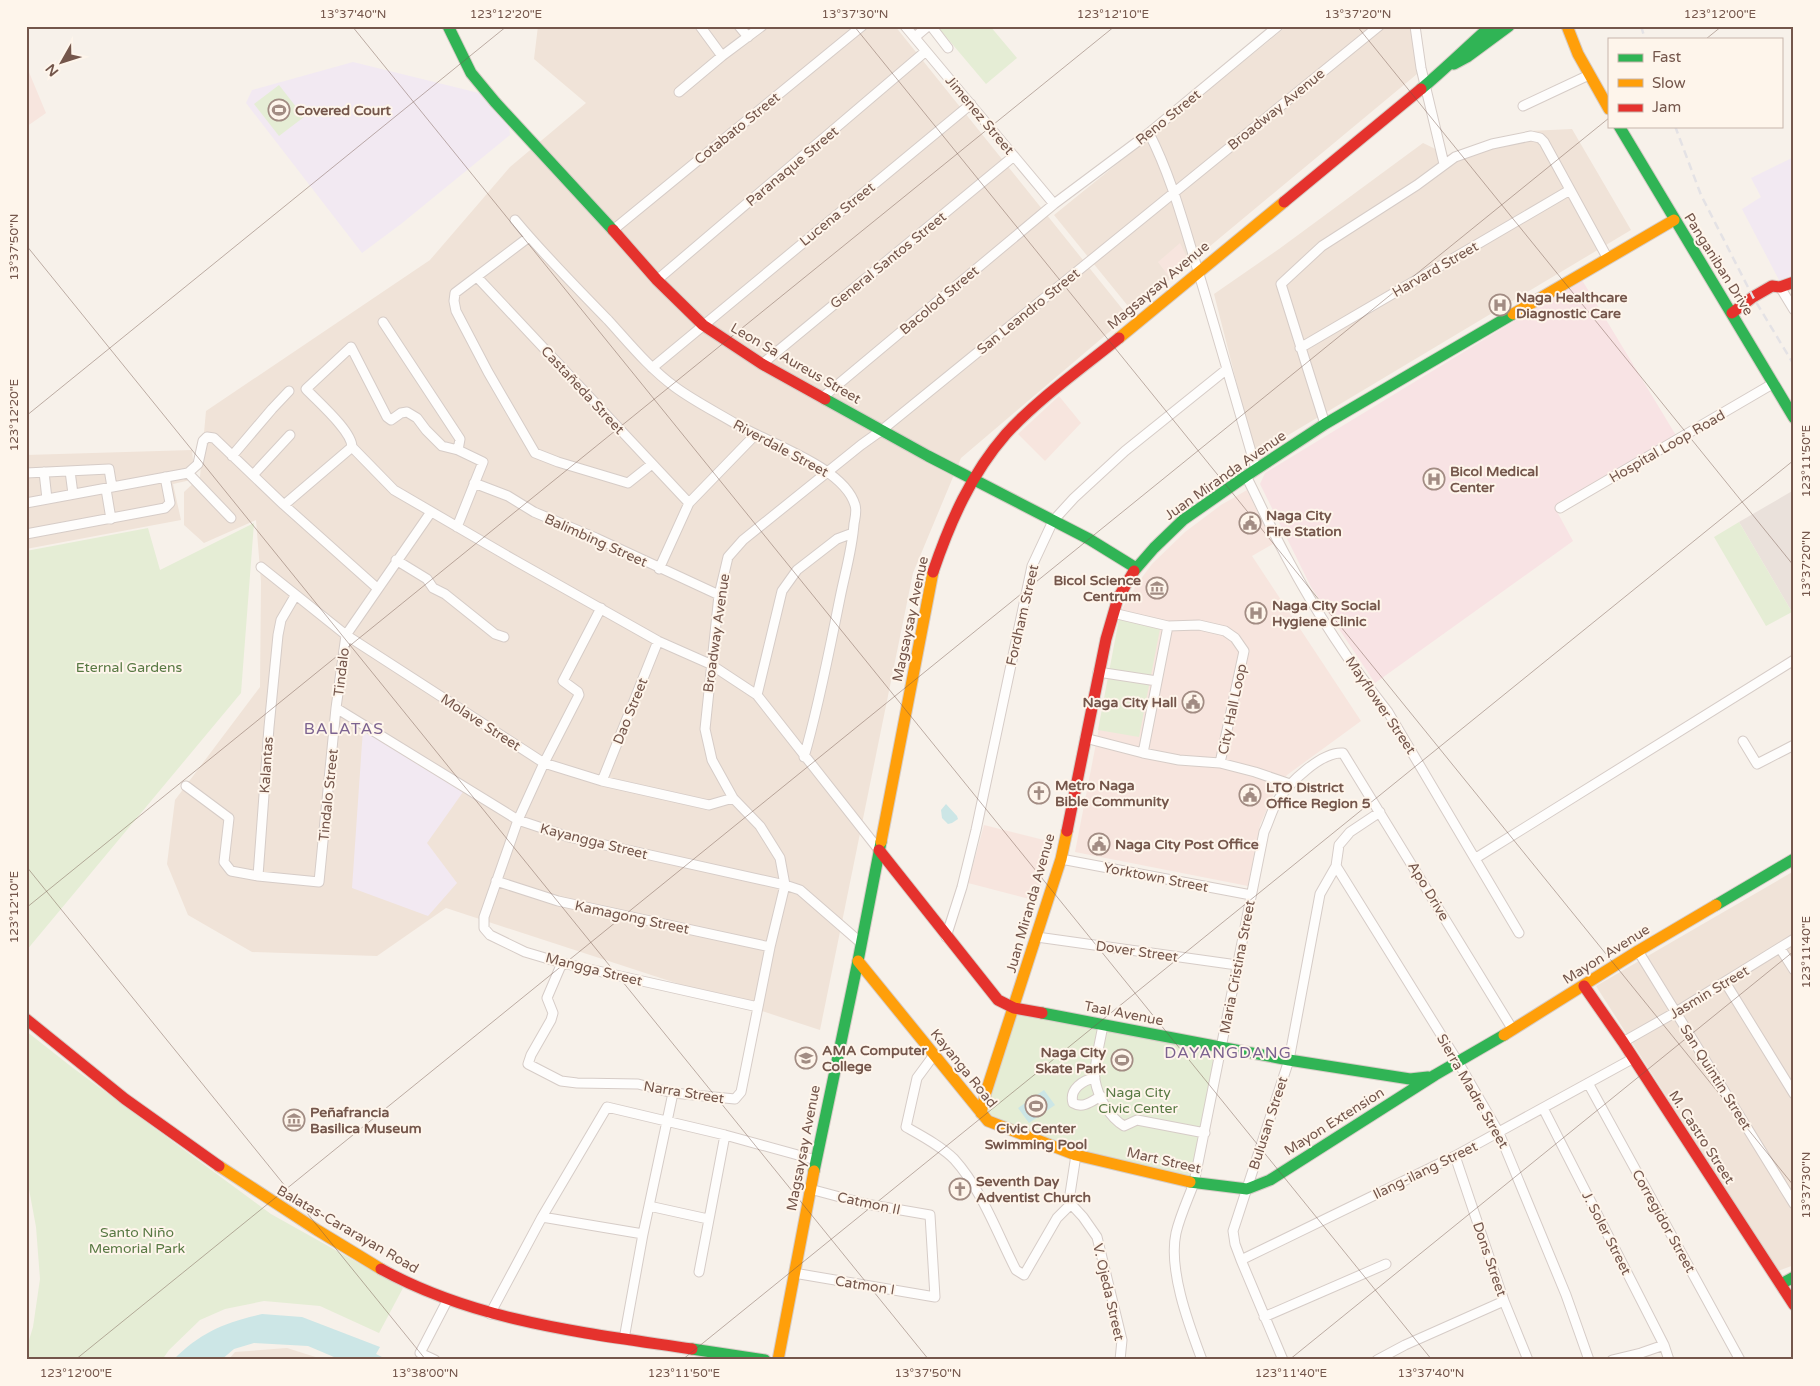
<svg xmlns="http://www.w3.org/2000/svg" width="1820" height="1386" viewBox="0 0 1820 1386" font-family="'Varela Round',sans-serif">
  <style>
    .residential { fill: #f0e3d8 }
    .commercial { fill: #f7e5de }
    .industrial { fill: #eae1db }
    .education { fill: #f2e9f2 }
    .medical { fill: #f8e3e4 }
    .green { fill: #e5edd5 }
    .water { fill: #cce6e6 }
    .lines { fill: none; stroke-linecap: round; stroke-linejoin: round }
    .street-casing { stroke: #d6ccc7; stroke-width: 11 }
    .fast-casing { stroke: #d6ccc6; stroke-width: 13 }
    .slow-casing { stroke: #d6ccc6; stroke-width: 13 }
    .jam-casing { stroke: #d6ccc6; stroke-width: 13 }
    .street { stroke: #fefdfc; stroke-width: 9 }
    .fast { stroke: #30b455; stroke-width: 11 }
    .slow { stroke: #ff9f0a; stroke-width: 11 }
    .jam { stroke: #e5322d; stroke-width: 11 }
    .rail { stroke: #e4e2e5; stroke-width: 2.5; stroke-dasharray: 8 5; stroke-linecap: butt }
    .ticks { fill: none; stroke: #74564b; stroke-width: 1; stroke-opacity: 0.45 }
    .labels { text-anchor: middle; stroke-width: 4; stroke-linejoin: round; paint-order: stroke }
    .street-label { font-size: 14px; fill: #74564b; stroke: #fef5eb }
    .poi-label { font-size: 14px; font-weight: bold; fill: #74564b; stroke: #fef5eb; text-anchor: start }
    .park-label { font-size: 14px; fill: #587943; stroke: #fef5eb }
    .quarter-label { font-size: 16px; letter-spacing: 1px; fill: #7c6390; stroke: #fef5eb }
    .neatline { fill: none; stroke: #74564b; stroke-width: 2 }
    .ticks-label { font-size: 12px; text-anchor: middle; fill: #74564b }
  </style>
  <rect width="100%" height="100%" fill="#f7f1ea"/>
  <path class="residential" d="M538,26H895L1128,316L961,458L913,573L820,1030L446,908L377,956L252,952L188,915L167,864L175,800L260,687L261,582L256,520L204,543L184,525V492L200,477L206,411L430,260L510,167L586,103L534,59Z
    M1287,26H1411L1417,74L1132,311L1054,215Z
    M1572,129L1631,230L1255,455L1214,294L1279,249L1423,143L1448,155L1529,131Z
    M192,450L195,479L173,484L181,520L26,549V455Z
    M1794,871V1265L1778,1271L1596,986Z
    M287,1348L325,1360H228L235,1352Z"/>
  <path class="commercial" d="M26,65L46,113L26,127Z
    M1180,243L1189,262L1170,278L1158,262Z
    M1059,396L1081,423L1045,461L1018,434Z
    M1247,490L1273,544L1252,556L1361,721L1287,775L1274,793L1260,825L1248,886L1075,852L1122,609L1137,584L1152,564L1185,532L1221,505Z
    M984,825L1052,842L1037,901L968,883Z"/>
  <path class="industrial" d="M1794,490V610L1792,612L1739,522Z"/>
  <path class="education" d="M353,62L479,93L509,126L510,135L401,224L362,253L246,103L252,90Z
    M1794,157V279L1781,284L1742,209L1761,197L1751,178Z
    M363,729L463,792L427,843L457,883L428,916L352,888Z"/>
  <path class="medical" d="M1582,280L1677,437L1555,508L1573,541L1375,683L1311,587L1260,484L1265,473Z"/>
  <path class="green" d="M937,26H990L1017,58L986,84Z
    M279,85L304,117L279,136L254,104Z
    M1739,522L1792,612L1766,626L1714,537Z
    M254,523L241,693L26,951V551L148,528L160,570Z
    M1119,619L1160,629L1139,737L1098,730Z
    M1014,1008L1222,1047L1194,1183L1076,1155L988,1121L986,1092Z
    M26,1031L73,1068L271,1214L403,1288L379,1333L320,1306L264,1301L225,1309L200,1320L169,1350L162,1360H26V1350L33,1327L40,1279L36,1227L26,1173Z"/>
  <path class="water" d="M946,804L957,816L958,819L952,823L948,824L942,818L941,810Z
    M1044,1090L1055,1105L1029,1123L1018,1108Z
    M262,1314L302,1317L380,1347L376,1354L388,1360H341L308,1346L254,1343L234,1349L221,1360H173C201,1332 224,1323 262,1314Z"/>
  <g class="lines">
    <g class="street-casing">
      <path id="street" d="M700,26L722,56L762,26
        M739,26L748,37
        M905,26L1054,204
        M931,26L948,48
        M1415,26L1421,68L1444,164
        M915,37L928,26
        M679,92L722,56
        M1523,106L1589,75
        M1149,133C1170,174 1182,218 1195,261C1216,330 1236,400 1256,469
        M515,220C544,255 576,287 608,320C629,343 649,368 675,387C694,401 716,412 736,424C770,444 844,467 855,505C857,511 855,518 854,524C852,550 845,573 840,598C829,652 819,705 804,757
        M613,230L862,26
        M529,237L455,293L454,301L456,311L488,372L535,453L558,462L628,483L652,464
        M477,277L689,503
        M657,280L926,51
        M1780,287L1794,310
        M383,322L460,439L458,450
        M1300,348L1570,190
        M762,364L1014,156
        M652,368L971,104
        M823,397L1054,204L1149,133L1278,26
        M1325,424L1281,284L1322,246L1417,185L1455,157L1492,144L1531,136L1540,138L1544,142L1608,259
        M232,456L272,409L289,391
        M70,471L73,494
        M44,472L47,499
        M26,473L109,469L112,487
        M188,473L231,518
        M253,475L290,435
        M1246,476C1260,503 1272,531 1287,558C1316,612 1350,664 1388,712L1519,933
        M474,483L508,496L534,512L596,538L719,595
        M106,489L111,519
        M26,503L188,473L198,464L203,441L207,437L214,438L284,505L377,588
        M284,505L352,447
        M1560,508L1774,383
        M457,527L483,462L458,450L442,446L426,430L417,418L407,412L401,413L391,420L387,417L351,347L306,389C317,401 352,431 352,447L394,490L516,561L658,641L710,664L757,695L879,850
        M26,534L165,508L170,503L165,477
        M396,560L427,579L433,588L445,594L495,634L504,637
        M261,567L346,635L544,763L602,781L709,805L733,798
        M659,569L689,503L755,435
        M601,608L563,681L578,692L579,695L544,763L518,820L484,917V928L490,935L525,952L562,963L758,1007
        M1113,613L1168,626L1199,625L1225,631L1235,638L1244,651L1220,763
        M1098,672L1157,681
        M757,695L782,591L797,570L837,539L853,533
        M336,708L518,820L569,837L785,885L800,890L861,943
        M1085,738L1143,753L1168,626
        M1743,741L1757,764L1794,745
        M1143,753L1179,760L1220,763L1255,772L1290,784
        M602,781L658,641
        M186,786L229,818L224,862L231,871L258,876L319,882L336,708L346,635L431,512
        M1476,858L1794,660
        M1061,859L1251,895
        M1336,866L1458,1062L1499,1133L1566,1295L1589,1360
        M258,876L269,727L278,635L281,620L295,596
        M496,881L558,901L770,947
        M946,937L962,887L976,830L1032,566L1053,521L1074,498L1125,451L1227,369
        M1037,937L1237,965
        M1780,948L1794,970
        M1638,951L1794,1204
        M562,963L547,998L553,1013L551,1020L531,1055L528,1064L561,1081L577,1083L638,1084L673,1093L735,1099L741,1092L770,947L785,885L780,858L760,826L733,798L712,760L705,729L719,595L728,557L743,540L861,445L882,430L1379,26
        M1725,982L1794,1094
        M1103,1025C1101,1038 1093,1068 1095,1080C1098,1097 1109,1117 1124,1126L1137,1120L1205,1133
        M1623,1042L1676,1012L1794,939
        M934,1055L917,1078L906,1127C922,1136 941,1146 954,1159C982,1190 997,1233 1016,1270L1024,1275L1057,1218L1071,1204L1070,1194L1076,1155
        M1095,1078C1083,1080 1069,1089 1073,1103C1083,1109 1092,1101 1101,1096
        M1588,1083L1740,1360
        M1543,1108L1664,1345L1669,1360
        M1455,1156L1504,1301L1528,1360
        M1071,1204L1083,1217L1097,1237L1122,1340L1120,1360
        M649,1206L708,1219
        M542,1217L643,1234
        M1241,1260L1455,1156L1632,1059
        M699,1272L725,1135
        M794,1273L935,1297L930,1215L866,1204L810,1189
        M490,1314L542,1217L607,1107L725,1135L816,1160
        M1264,1317L1386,1264
        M624,1339L643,1234L673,1093
        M435,1360L420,1353L447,1301
        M1202,1360C1189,1325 1168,1270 1176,1233C1180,1216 1188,1199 1194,1183L1264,832C1269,822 1272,809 1278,800C1289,783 1322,751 1343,753L1513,1030
        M1283,1360L1241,1260L1235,1244L1233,1231L1289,1060L1320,894L1336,866L1339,845L1350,832L1380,812
        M1377,1360L1405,1345L1504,1301
        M1612,1360L1641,1353L1664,1345"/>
    </g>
    <g class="fast-casing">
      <path id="fast" d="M448,26L471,73L495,102L613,230
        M1454,64L1467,57L1509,26
        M1421,89C1445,69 1467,47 1491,26
        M1619,126L1794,418
        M825,399L928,456L1089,539L1136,568
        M1134,571L1154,548L1183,520L1246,476L1325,424L1513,314
        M1716,905L1794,859
        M1042,1013L1289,1060L1410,1079L1428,1077
        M814,1171L858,961L881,842
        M1190,1182L1247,1189L1270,1180L1435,1075L1504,1035
        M1781,1284L1794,1277
        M692,1349L765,1360"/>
    </g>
    <g class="slow-casing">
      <path id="slow" d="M1567,26L1578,54L1609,109
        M1513,314L1674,220
        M1119,338L1284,202
        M881,842L933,572
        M858,961L988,1121L1076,1155L1190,1182
        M1504,1035L1638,951L1716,905
        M981,1113L986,1092L1061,859L1067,831
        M219,1166L317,1230L381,1269
        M778,1360L814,1171"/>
    </g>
    <g class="jam-casing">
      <path id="jam" d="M1284,202L1421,89
        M613,230L657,280L703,325L762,364L825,399
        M1732,313L1753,297L1772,286L1780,287L1794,282
        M933,572C950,522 971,474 1006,434C1038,399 1082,368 1119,338
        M1067,831L1106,639L1118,598L1134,571
        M879,850L998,1000L1014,1008L1042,1013
        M1584,986L1623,1042L1794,1305
        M26,1019L125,1099L219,1166
        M381,1269C477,1322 586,1333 692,1349"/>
    </g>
    <use href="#street" class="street"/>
    <use href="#fast" class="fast"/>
    <use href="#slow" class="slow"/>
    <use href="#jam" class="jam"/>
    <path class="rail" d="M1641,26L1645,39
      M1675,126L1701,195L1753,297L1794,365"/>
  </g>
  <path class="ticks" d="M352,26L1432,1360M854,26L1794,1186M1357,26L1794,566M1706,39L1722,26M26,245L929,1360M26,416L507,26M26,866L426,1360M26,908L1115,26M75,1360L1609,118M682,1360L1794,460M1289,1360L1794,951"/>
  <defs>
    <g id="stadium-ring" transform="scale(1.125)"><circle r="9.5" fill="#fef5eb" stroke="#a28c83" stroke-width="1.5"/><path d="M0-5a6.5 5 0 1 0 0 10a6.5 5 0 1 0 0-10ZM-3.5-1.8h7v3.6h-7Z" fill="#a28c83"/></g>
    <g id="hospital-ring" transform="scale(1.125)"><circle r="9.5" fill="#fef5eb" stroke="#a28c83" stroke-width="1.5"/><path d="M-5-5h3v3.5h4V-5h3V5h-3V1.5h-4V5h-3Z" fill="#a28c83"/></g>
    <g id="civic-ring" transform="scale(1.125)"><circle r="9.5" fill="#fef5eb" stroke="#a28c83" stroke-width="1.5"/><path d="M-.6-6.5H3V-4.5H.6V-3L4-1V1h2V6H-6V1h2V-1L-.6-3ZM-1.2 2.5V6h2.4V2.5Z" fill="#a28c83"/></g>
    <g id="museum-ring" transform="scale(1.125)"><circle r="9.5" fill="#fef5eb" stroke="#a28c83" stroke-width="1.5"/><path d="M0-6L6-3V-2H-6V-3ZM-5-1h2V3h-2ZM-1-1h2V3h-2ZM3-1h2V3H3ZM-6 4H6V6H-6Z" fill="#a28c83"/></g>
    <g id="church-ring" transform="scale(1.125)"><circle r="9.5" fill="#fef5eb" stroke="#a28c83" stroke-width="1.5"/><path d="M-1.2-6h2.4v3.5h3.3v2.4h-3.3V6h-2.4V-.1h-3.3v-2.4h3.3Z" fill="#a28c83"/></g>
    <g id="university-ring" transform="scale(1.125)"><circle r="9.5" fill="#fef5eb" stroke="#a28c83" stroke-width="1.5"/><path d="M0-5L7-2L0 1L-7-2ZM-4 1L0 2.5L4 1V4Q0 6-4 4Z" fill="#a28c83"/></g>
  </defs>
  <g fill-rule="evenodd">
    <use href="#stadium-ring" x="279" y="110"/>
    <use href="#hospital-ring" x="1500" y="305"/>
    <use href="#hospital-ring" x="1434" y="479"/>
    <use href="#civic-ring" x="1250" y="523"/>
    <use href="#museum-ring" x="1157" y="588"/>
    <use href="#hospital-ring" x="1256" y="613"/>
    <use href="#civic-ring" x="1193" y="702"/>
    <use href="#church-ring" x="1039" y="793"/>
    <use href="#civic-ring" x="1250" y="795"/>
    <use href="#civic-ring" x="1099" y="844"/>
    <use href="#university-ring" x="806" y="1058"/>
    <use href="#stadium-ring" x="1122" y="1060"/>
    <use href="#stadium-ring" x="1036" y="1106"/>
    <use href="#museum-ring" x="294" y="1120"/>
    <use href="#church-ring" x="960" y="1189"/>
  </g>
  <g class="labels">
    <g class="street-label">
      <text transform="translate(1276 109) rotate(-39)" y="5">Broadway Avenue</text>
      <text transform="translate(980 115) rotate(50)" y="5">Jimenez Street</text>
      <text transform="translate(1168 117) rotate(-39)" y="5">Reno Street</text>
      <text transform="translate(737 128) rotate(-39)" y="5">Cotabato Street</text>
      <text transform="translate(792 166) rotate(-40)" y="5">Paranaque Street</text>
      <text transform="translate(837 214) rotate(-39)" y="5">Lucena Street</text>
      <text transform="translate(888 260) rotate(-39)" y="5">General Santos Street</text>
      <text transform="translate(1719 264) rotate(58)" y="5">Panganiban Drive</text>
      <text transform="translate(1435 269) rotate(-30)" y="5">Harvard Street</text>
      <text transform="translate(1158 285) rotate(-40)" y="5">Magsaysay Avenue</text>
      <text transform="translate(939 300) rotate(-40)" y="5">Bacolod Street</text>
      <text transform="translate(1028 311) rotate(-39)" y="5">San Leandro Street</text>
      <text transform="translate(796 363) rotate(30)" y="5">Leon Sa Aureus Street</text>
      <text transform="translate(583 390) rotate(47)" y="5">Castañeda Street</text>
      <text transform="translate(1667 446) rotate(-30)" y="5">Hospital Loop Road</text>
      <text transform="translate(781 448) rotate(28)" y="5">Riverdale Street</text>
      <text transform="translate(1225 475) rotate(-35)" y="5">Juan Miranda Avenue</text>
      <text transform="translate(596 540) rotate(24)" y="5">Balimbing Street</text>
      <text transform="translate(1022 615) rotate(-77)" y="5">Fordham Street</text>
      <text transform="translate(910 619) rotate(-78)" y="5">Magsaysay Avenue</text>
      <text transform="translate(716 633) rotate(-82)" y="5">Broadway Avenue</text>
      <text transform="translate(341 672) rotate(-83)" y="5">Tindalo</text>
      <text transform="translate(1381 705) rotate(56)" y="5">Mayflower Street</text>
      <text transform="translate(1232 709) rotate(-78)" y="5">City Hall Loop</text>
      <text transform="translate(630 711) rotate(-68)" y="5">Dao Street</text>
      <text transform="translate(481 722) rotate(33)" y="5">Molave Street</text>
      <text transform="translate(266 765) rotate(-86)" y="5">Kalantas</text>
      <text transform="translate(328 795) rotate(-84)" y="5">Tindalo Street</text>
      <text transform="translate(594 841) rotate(14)" y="5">Kayangga Street</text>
      <text transform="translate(1156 877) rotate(11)" y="5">Yorktown Street</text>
      <text transform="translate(1429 891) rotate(59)" y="5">Apo Drive</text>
      <text transform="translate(1030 903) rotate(-74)" y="5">Juan Miranda Avenue</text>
      <text transform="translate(632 917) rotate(12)" y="5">Kamagong Street</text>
      <text transform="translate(1137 951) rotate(8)" y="5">Dover Street</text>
      <text transform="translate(1606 954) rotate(-32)" y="5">Mayon Avenue</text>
      <text transform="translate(1237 967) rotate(-79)" y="5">Maria Cristina Street</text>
      <text transform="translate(594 969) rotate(14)" y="5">Mangga Street</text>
      <text transform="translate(1709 992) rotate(-31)" y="5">Jasmin Street</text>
      <text transform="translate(1124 1013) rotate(11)" y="5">Taal Avenue</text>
      <text transform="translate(964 1068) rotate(51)" y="5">Kayanga Road</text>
      <text transform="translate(1716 1077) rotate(58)" y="5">San Quintin Street</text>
      <text transform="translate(1473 1091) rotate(60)" y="5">Sierra Madre Street</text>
      <text transform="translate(684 1092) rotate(9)" y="5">Narra Street</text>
      <text transform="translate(1334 1121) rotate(-32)" y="5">Mayon Extension</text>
      <text transform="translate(1268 1123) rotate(-72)" y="5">Bulusan Street</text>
      <text transform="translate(1702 1137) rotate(57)" y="5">M. Castro Street</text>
      <text transform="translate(803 1148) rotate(-79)" y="5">Magsaysay Avenue</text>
      <text transform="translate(1164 1160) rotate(13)" y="5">Mart Street</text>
      <text transform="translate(1425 1170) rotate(-26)" y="5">Ilang-ilang Street</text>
      <text transform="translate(869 1203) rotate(12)" y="5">Catmon II</text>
      <text transform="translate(1664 1221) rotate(61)" y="5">Corregidor Street</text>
      <text transform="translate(348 1229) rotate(30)" y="5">Balatas-Cararayan Road</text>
      <text transform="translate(1607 1233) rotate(63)" y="5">J. Soler Street</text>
      <text transform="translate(1490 1259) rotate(71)" y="5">Dons Street</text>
      <text transform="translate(865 1285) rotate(9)" y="5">Catmon I</text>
      <text transform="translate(1109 1292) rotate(77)" y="5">V. Ojeda Street</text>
    </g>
    <g class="poi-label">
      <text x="295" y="115">Covered Court</text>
      <text x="1516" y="302">Naga Healthcare<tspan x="1516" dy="16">Diagnostic Care</tspan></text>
      <text x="1450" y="476">Bicol Medical<tspan x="1450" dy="16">Center</tspan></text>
      <text x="1266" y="520">Naga City<tspan x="1266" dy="16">Fire Station</tspan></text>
      <text x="1141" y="585" text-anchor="end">Bicol Science<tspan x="1141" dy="16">Centrum</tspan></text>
      <text x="1272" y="610">Naga City Social<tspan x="1272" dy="16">Hygiene Clinic</tspan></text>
      <text x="1177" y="707" text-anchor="end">Naga City Hall</text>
      <text x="1055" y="790">Metro Naga<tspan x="1055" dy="16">Bible Community</tspan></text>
      <text x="1266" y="792">LTO District<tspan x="1266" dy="16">Office Region 5</tspan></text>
      <text x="1115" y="849">Naga City Post Office</text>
      <text x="822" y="1055">AMA Computer<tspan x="822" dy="16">College</tspan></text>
      <text x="1106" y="1057" text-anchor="end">Naga City<tspan x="1106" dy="16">Skate Park</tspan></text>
      <text x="310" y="1117">Peñafrancia<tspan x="310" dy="16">Basilica Museum</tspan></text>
      <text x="1036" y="1133" text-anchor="middle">Civic Center<tspan x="1036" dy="16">Swimming Pool</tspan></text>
      <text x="976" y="1186">Seventh Day<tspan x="976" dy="16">Adventist Church</tspan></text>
    </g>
    <g class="park-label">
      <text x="129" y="672">Eternal Gardens</text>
      <text x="1138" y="1097">Naga City<tspan x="1138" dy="16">Civic Center</tspan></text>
      <text x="137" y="1237">Santo Niño<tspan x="137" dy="16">Memorial Park</tspan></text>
    </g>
    <g class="quarter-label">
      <text x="344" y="734">BALATAS</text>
      <text x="1228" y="1058">DAYANGDANG</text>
    </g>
  </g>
  <rect width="1820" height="1386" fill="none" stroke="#fef5eb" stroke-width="55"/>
  <rect x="1608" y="38" width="175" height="90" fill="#fef5eb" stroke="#c7b5ab"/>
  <rect x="1618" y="54" width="25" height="8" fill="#30b455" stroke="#c7b5ab"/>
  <text x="1652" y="62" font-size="15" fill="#74564b">Fast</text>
  <rect x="1618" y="79" width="25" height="8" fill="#ff9f0a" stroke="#c7b5ab"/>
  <text x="1652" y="88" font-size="15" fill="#74564b">Slow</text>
  <rect x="1618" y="104" width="25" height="8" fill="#e5322d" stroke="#c7b5ab"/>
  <text x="1652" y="112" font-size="15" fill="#74564b">Jam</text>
  <g transform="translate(62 62) rotate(231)" stroke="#fef5eb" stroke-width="4" paint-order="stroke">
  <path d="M0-4L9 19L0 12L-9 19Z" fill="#74564b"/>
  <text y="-8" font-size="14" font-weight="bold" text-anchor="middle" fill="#74564b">N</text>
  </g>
  <rect x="28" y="28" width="1764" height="1330" class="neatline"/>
  <g class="ticks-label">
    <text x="353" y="18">13°37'40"N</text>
    <text x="506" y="18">123°12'20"E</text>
    <text x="855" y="18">13°37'30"N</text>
    <text x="1113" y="18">123°12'10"E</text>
    <text x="1358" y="18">13°37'20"N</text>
    <text x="1720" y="18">123°12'00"E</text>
    <text transform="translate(14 247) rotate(-90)" y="4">13°37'50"N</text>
    <text transform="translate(14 415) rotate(-90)" y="4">123°12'20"E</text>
    <text transform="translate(1806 461) rotate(-90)" y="4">123°11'50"E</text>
    <text transform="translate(1806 564) rotate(-90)" y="4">13°37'20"N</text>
    <text transform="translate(14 907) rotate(-90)" y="4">123°12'10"E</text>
    <text transform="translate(1806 952) rotate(-90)" y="4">123°11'40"E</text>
    <text transform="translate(1806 1185) rotate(-90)" y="4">13°37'30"N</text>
    <text x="76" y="1377">123°12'00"E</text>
    <text x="425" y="1377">13°38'00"N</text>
    <text x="684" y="1377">123°11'50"E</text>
    <text x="928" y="1377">13°37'50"N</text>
    <text x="1291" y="1377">123°11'40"E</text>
    <text x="1431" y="1377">13°37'40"N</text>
  </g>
</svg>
